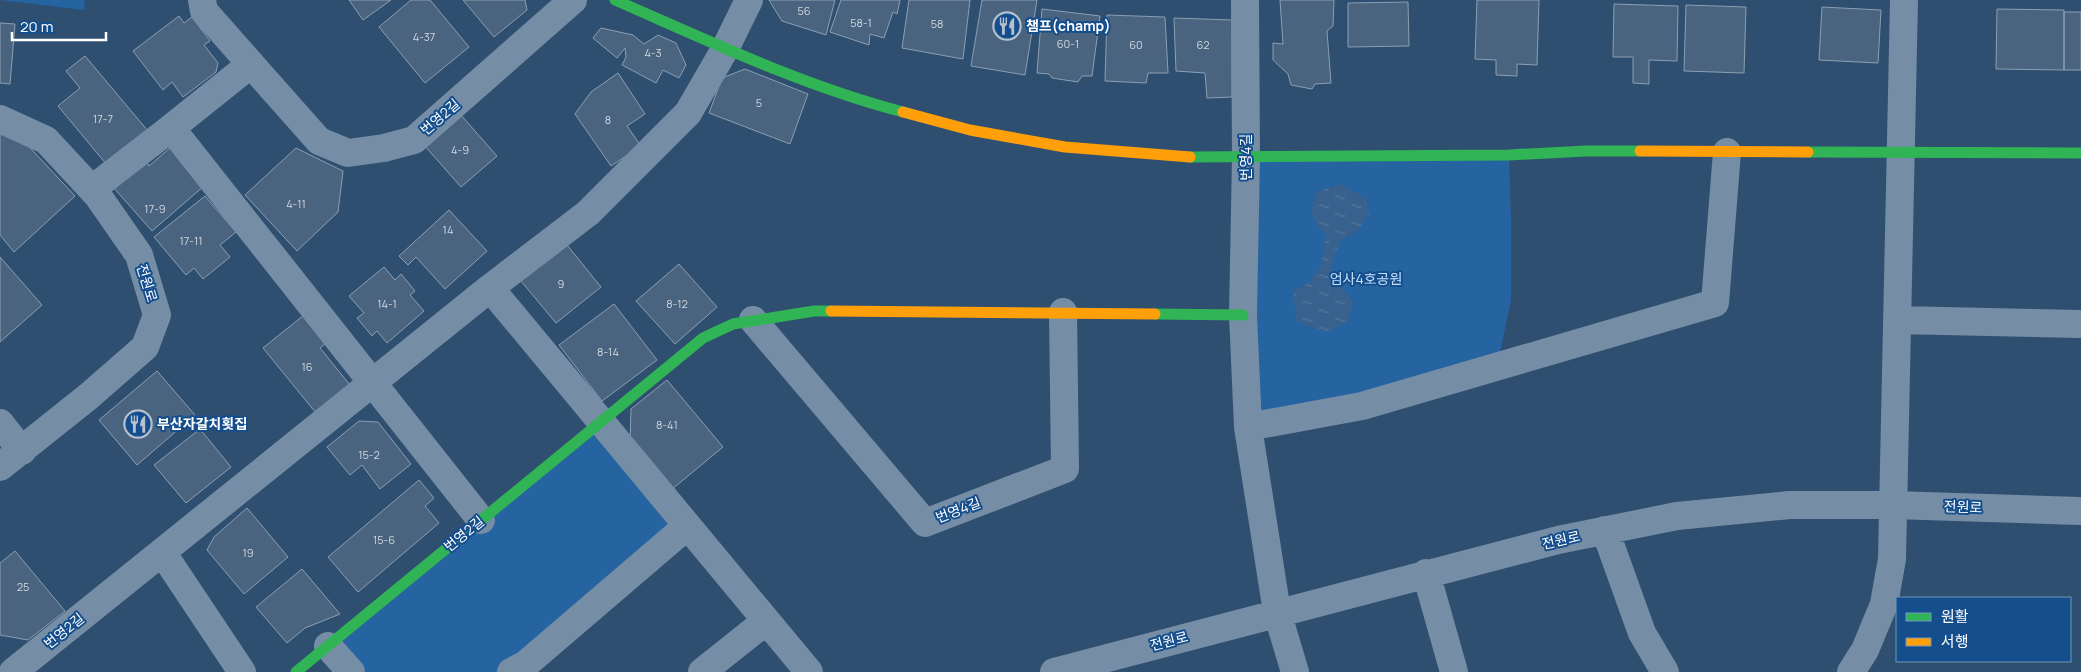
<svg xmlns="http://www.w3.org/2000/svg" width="2081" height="672" viewBox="0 0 2081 672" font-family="Manrope,'Noto Sans KR',sans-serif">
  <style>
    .green { fill: #2563a1 }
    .water { fill: url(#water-ripples) }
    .building { fill: #4a647f; stroke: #8b9fb3 }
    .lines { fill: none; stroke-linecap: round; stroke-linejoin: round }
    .street { stroke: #768ea5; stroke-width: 28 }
    .fast { stroke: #30b455; stroke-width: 11 }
    .slow { stroke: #ff9f0a; stroke-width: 11 }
    .labels { text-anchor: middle; stroke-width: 4; stroke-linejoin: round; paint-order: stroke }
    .number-label { font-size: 11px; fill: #d2d8df }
    .poi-label { font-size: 14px; font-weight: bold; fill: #fff; stroke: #144e8c; text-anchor: start }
    .street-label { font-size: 14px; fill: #fff; stroke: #144e8c }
    .park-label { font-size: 14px; fill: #c4e0fb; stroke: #144e8c }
  </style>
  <defs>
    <pattern id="water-ripples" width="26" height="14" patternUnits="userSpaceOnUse" patternTransform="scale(1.25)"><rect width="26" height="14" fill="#38618d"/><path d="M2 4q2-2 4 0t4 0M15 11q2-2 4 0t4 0" fill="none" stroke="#56799e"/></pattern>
  </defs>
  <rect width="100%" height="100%" fill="#2f4f71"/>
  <path class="green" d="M0,0H85L84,10Z
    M1509,155L1511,219V300L1497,367L1248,427L1246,160Z
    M601,422L687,526L511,672H351L328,646Z"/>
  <path class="water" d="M1340,184L1366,198L1369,215L1356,232L1340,241L1331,269L1340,286L1353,301L1348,322L1326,332L1297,322L1293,292L1310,282L1321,264L1326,234C1310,218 1309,214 1316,192Z"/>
  <path class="building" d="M349,0H391L363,20Z
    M411,0H430L469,47L425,83L379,27Z
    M463,0H525L527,10L494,37Z
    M769,0H835L826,35L782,21Z
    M841,0H900L897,14L893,12L884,38L870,34L869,45L830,32Z
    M909,0H970L963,59L902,48Z
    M982,0H1037L1025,75L971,66Z
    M1280,0H1334L1333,26L1327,31L1331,83L1315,84L1312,89L1291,85L1288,74L1273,60V43L1283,44Z
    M1477,0H1539L1537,65L1517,64V76L1496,75V60L1475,59Z
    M1408,2L1409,46L1348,47V3Z
    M1614,4L1678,6L1677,61L1649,60V84L1633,83V57H1613Z
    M1686,5L1746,7L1744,73L1684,71Z
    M1822,7L1881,10L1878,63L1819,60Z
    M1042,9L1100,16L1092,76H1082L1078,82L1052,78L1049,74L1037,73Z
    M1997,9L2064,10V70L1996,69Z
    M2064,12H2081V70H2064Z
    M1107,15L1165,17L1168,73H1148L1146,83L1105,81Z
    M179,16L184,23L192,17L210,41L204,45L218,63L216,72L183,97L172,82L163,90L133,51Z
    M1174,18L1232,20V97L1207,98L1205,73L1176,71Z
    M0,23L15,24L10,84L0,83Z
    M601,28L633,35L644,44L658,35L676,43L686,65L679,78L663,70L656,83L622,65L626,57L625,48L617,58L593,38Z
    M85,56L148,131L107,165L58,106L80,88L66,71Z
    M745,69L808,94L790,144L709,113L722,78Z
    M618,73L645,114L627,126L641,146L611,166L575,114L591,92Z
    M460,114L497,156L461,187L424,145Z
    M0,133L22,139L75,196L14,252L0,235Z
    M171,147L204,186L152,231L113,187L145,160L149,166Z
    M296,148L343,171L338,212L297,251L245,195Z
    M205,196L236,232L220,245L230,257L203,279L194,268L186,275L154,237Z
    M449,210L487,251L445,289L416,257L408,265L399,256Z
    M567,245L601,287L556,323L521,281Z
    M0,257L42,305L0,342Z
    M679,264L717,307L675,344L636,301Z
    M384,267L395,280L401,274L415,291L410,295L424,311L387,343L377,331L372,336L357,318L364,313L349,296Z
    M614,304L657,360L602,401L559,345Z
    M304,315L326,343L320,348L350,385L316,413L263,348Z
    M157,371L195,415L137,465L99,420Z
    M667,380L723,447L671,490L630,441L631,409Z
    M359,421L378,422L411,464L380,489L362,465L350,475L327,447Z
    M200,429L231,467L186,503L154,465Z
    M419,480L434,498L425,506L439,523L358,592L328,557Z
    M247,508L288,557L244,594L207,550L214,537Z
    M15,551L65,611L28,640L0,635V563Z
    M302,569L340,614L305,628L287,643L256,607Z"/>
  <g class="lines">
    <path class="street" d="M202,0L204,11L319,141L348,153L384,148L414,140L573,0
      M1245,0L1246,156L1243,315L1248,427L1277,612L1295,672
      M0,119L46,140L98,196L139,255L157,315L145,347L89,396L0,467
      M171,128L251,64
      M92,189L171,128L481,520
      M490,288L809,672
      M753,320L925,523L1065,469L1063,312
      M1898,320L2081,324
      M0,423L22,451
      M1248,427L1362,406L1715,303L1727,152
      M1605,530L1642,633L1665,672
      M162,552L242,672
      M1426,573L1454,672
      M328,646L351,672
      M13,672L490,288L588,213L688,113L725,49L749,0
      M511,672L526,664L687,526
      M702,672L766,621
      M1054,672L1558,540L1677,516L1790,505H1893L2081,511
      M1851,672L1865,650L1884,604L1892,559L1904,0"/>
    <path class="fast" d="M615,0C709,41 803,86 903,112
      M1808,152L2081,153
      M1190,157L1509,155L1586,151H1640
      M1155,314L1243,315
      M296,672L703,338L733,324L814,311H831"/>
    <path class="slow" d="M903,112L970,130L1065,147L1190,157
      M1640,151L1808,152
      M831,311L1155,314"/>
  </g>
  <defs>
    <g id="restaurant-ring" transform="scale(1.4375)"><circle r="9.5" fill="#144e8c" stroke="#b6c1cd" stroke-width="1.5"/><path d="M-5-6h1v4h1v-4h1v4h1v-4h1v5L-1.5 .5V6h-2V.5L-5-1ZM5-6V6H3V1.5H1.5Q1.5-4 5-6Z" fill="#b6c1cd"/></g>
  </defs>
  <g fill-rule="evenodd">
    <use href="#restaurant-ring" x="1007" y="26"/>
    <use href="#restaurant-ring" x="138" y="424"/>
  </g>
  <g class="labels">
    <g class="number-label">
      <text x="804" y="15">56</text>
      <text x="861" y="27">58-1</text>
      <text x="937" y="28">58</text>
      <text x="424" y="41">4-37</text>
      <text x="1068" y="48">60-1</text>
      <text x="1136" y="49">60</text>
      <text x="1203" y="49">62</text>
      <text x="653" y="57">4-3</text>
      <text x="759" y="107">5</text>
      <text x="103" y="123">17-7</text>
      <text x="608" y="124">8</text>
      <text x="460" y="154">4-9</text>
      <text x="296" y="208">4-11</text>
      <text x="155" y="213">17-9</text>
      <text x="448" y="234">14</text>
      <text x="191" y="245">17-11</text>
      <text x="561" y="288">9</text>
      <text x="387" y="308">14-1</text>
      <text x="677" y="308">8-12</text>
      <text x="608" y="356">8-14</text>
      <text x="307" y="371">16</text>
      <text x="667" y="429">8-41</text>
      <text x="369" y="459">15-2</text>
      <text x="384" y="544">15-6</text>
      <text x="248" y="557">19</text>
      <text x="23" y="591">25</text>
    </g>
    <g class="poi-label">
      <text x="1026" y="31">챔프(champ)</text>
      <text x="157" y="429">부산자갈치횟집</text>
    </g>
    <g class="street-label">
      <text transform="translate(440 117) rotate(-41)" y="5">번영2길</text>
      <text transform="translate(1246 157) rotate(-90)" y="5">번영4길</text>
      <text transform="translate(147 283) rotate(73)" y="5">전원로</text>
      <text transform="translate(1963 507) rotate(2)" y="5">전원로</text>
      <text transform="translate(958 510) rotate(-21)" y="5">번영4길</text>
      <text transform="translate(464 534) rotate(-39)" y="5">번영2길</text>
      <text transform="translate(1561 540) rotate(-13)" y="5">전원로</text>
      <text transform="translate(64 631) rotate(-39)" y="5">번영2길</text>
      <text transform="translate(1169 641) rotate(-15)" y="5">전원로</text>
    </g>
    <g class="park-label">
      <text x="1366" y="284">엄사4호공원</text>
    </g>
  </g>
  <rect x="1896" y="597" width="175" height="65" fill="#144e8c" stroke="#7295ba"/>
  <rect x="1906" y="613" width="25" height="8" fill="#30b455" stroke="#7295ba"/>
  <text x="1941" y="622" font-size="15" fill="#ffffff">원활</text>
  <rect x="1906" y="638" width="25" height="8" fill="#ff9f0a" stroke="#7295ba"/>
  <text x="1941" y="647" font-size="15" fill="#ffffff">서행</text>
  <path d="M12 32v8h94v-8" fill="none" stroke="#ffffff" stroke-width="2.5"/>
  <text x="20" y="32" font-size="15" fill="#ffffff" stroke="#144e8c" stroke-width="4" paint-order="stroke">20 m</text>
</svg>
